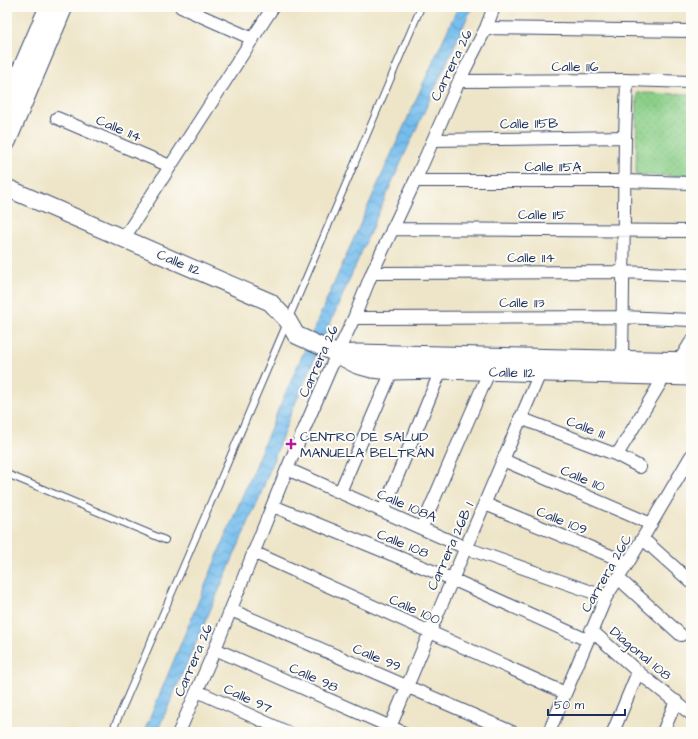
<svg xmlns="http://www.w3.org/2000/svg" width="698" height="739" viewBox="0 0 698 739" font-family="'Architects Daughter',sans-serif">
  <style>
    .park { fill: url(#park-dots); stroke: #537f73 }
    .water { fill: url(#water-waves); stroke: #4876a6 }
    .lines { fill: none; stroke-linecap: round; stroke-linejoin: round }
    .lane-casing { stroke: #3b4a6e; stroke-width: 8 }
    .street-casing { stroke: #3b4a6e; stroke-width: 14 }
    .secondary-casing { stroke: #3b4a6e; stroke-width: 19 }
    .lane { stroke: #fff; stroke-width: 6 }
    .street { stroke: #fff; stroke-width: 12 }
    .secondary { stroke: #fff; stroke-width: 17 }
    .poi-dot { fill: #b5179e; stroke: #fdfcf7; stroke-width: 1.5 }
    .labels { text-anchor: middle; stroke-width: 4; stroke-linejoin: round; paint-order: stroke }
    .street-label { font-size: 14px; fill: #1b2f5e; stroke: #fdfcf7 }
    .poi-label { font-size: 14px; fill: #1b2f5e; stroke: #fdfcf7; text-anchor: start }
  </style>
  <defs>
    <pattern id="park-dots" width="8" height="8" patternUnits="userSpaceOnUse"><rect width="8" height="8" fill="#8bcf88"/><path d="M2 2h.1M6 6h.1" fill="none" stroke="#77b278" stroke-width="1.8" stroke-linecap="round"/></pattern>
    <pattern id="water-waves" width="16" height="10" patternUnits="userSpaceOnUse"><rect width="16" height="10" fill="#75bded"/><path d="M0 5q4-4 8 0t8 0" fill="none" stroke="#5f9ac3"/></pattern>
  </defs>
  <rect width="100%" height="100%" fill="#fdfcf7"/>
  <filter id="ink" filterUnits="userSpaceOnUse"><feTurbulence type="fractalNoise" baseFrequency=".025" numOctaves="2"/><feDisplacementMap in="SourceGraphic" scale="8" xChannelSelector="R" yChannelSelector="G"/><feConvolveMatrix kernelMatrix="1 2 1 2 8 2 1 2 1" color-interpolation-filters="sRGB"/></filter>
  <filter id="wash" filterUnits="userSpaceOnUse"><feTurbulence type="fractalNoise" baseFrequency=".012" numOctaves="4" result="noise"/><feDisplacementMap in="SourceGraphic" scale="16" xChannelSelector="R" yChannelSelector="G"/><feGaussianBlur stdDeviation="0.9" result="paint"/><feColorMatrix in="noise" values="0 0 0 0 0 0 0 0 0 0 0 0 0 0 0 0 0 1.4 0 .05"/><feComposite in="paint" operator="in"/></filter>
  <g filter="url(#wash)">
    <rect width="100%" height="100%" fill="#eee5c8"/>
    <path class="park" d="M637,93L691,94V176L636,175Z"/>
    <path class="water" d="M458,7H472L392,182L291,413L260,496L157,732H144L279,408L381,177Z"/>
  </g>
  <g filter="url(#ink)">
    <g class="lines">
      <g class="lane-casing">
        <path id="lane" d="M7,474L165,540
          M112,732L205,516L421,7"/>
      </g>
      <g class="street-casing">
        <path id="street" d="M181,7L253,39
          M486,28L691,31
          M459,81L627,80L691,82
          M57,118L170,166
          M433,140L625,137
          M415,181H624L691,183
          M392,229L691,231
          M124,238L273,7
          M372,273L623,272L691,275
          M354,318L623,317L691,320
          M622,360L625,137L627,80
          M680,360L691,342
          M520,418L617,455L640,467
          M617,455L664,377
          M503,460L651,524
          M287,469L466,548L606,597
          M340,492L392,371
          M485,504L628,563
          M273,506L452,579L587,640
          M383,511L441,370
          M422,527L489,372
          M643,539L691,582
          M253,552L565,693
          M618,578L681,635
          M231,610L512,732
          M591,630L638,672L691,714
          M215,649L402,732
          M197,691L287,732
          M179,732L215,649L287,469L330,369L354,318L372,273L415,181L459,81L486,28L494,7
          M388,732C438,612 489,492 540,373
          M549,732L606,597L628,563L691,456
          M613,732L638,672
          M663,732L676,701"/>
      </g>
      <g class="secondary-casing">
        <path id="secondary" d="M7,102L48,7
          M7,142L64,7
          M7,188L270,302L288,321L296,335L331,351L357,365L372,369L392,371L441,370L691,377
          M337,354L358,353L691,361"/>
      </g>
      <use href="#lane" class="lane"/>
      <use href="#street" class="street"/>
      <use href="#secondary" class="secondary"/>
    </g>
  </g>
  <path class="poi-dot" d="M289 438h4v4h4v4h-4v4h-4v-4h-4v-4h4z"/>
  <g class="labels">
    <g class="street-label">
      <text transform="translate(451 65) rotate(-64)" y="5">Carrera 26</text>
      <text x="575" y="71">Calle 116</text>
      <text transform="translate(529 123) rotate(-1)" y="5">Calle 115B</text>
      <text transform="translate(119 128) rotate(23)" y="5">Calle 114</text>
      <text x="553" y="171">Calle 115A</text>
      <text x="542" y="219">Calle 115</text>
      <text x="531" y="262">Calle 114</text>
      <text transform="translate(179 262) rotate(23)" y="5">Calle 112</text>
      <text x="522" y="307">Calle 113</text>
      <text transform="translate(318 361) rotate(-66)" y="5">Carrera 26</text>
      <text transform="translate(512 372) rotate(1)" y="5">Calle 112</text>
      <text transform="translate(586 427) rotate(21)" y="5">Calle 111</text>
      <text transform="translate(583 478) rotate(23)" y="5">Calle 110</text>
      <text transform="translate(407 505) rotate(23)" y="5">Calle 108A</text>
      <text transform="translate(562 520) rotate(22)" y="5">Calle 109</text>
      <text transform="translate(403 543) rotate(22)" y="5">Calle 108</text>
      <text transform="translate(450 546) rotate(-66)" y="5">Carrera 26B 1</text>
      <text transform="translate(606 573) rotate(-60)" y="5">Carrera 26C</text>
      <text transform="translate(415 609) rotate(24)" y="5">Calle 100</text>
      <text transform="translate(641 653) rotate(40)" y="5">Diagonal 108</text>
      <text transform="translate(377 657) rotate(23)" y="5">Calle 99</text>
      <text transform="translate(193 660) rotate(-67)" y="5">Carrera 26</text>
      <text transform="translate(314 677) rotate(24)" y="5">Calle 98</text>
      <text transform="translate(248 698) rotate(25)" y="5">Calle 97</text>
    </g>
    <g class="poi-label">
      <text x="300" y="441">CENTRO DE SALUD<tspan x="300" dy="16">MANUELA BELTRÁN</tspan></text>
    </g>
  </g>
  <rect width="698" height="739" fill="none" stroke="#fdfcf7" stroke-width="24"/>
  <path d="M548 709v6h77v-6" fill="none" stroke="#1b2f5e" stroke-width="2"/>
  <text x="554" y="709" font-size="12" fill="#1b2f5e" stroke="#fdfcf7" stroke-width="3" paint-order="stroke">50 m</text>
</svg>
